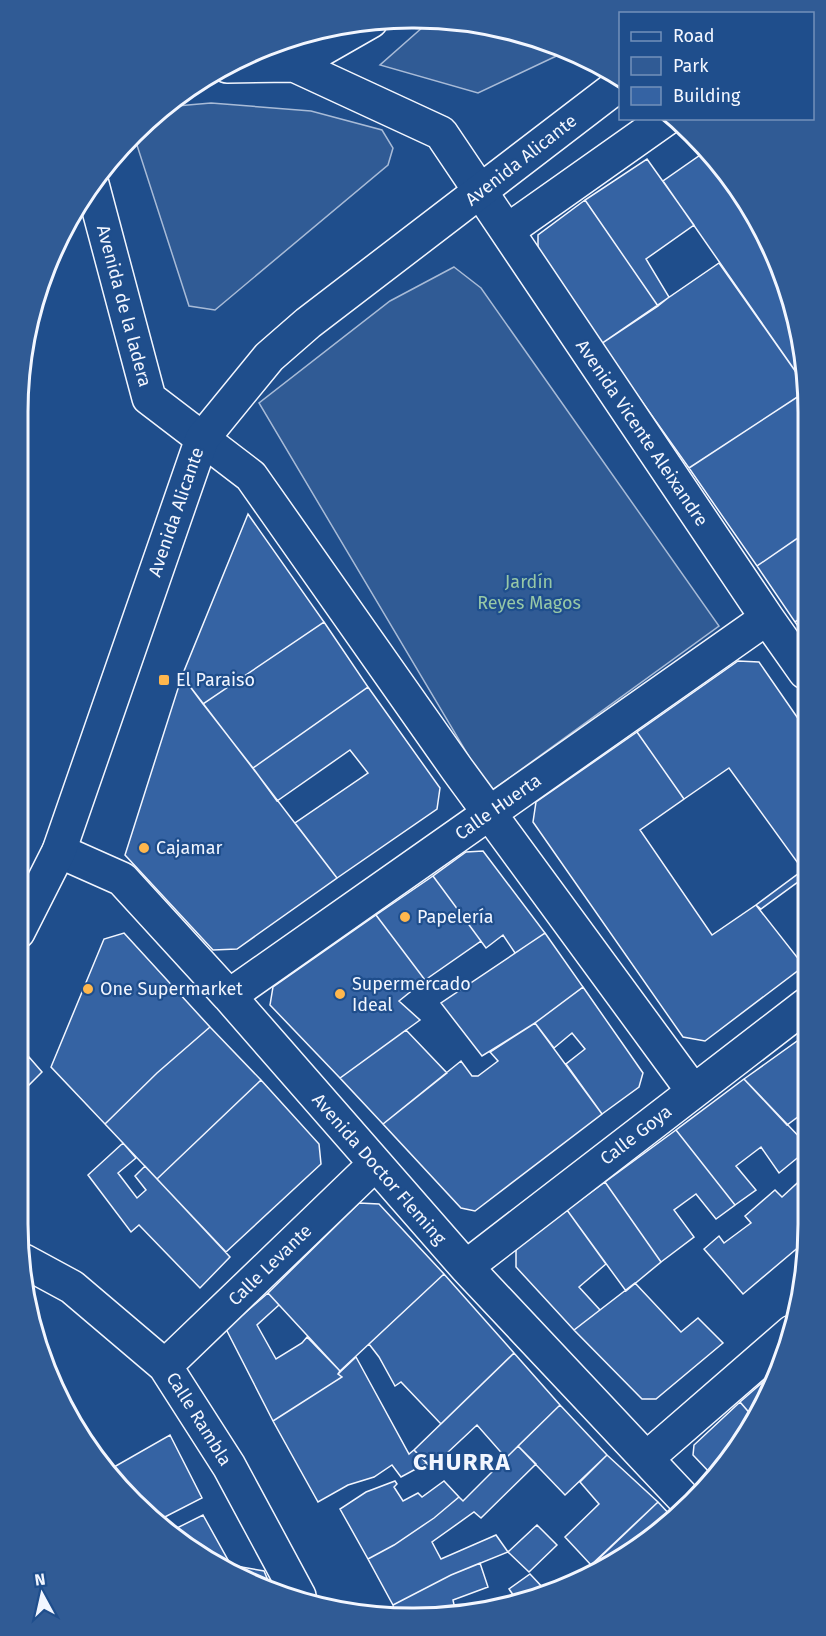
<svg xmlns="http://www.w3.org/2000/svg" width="826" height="1636" viewBox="0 0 826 1636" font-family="'Fira Sans',sans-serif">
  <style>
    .green { fill: #305b95; stroke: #a8bbd7; stroke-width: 1.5 }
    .building { fill: #3563a3; stroke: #f2f6ff; stroke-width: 1.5 }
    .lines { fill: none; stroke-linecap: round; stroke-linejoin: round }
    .minor-casing { stroke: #f2f6ff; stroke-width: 36 }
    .major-casing { stroke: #f2f6ff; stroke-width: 36 }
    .minor { stroke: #1f4e8c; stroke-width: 33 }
    .major { stroke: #1f4e8c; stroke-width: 33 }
    .poi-dot { fill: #ffb74d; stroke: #1f4e8c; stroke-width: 2 }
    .labels { text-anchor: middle; stroke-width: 4.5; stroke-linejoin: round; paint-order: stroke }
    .street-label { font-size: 18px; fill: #f2f6ff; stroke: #1f4e8c }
    .park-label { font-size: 18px; fill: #97c8a6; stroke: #1f4e8c }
    .poi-label { font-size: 18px; fill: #f2f6ff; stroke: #1f4e8c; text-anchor: start }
    .district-label { font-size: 24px; font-weight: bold; letter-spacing: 1.5px; fill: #f2f6ff; stroke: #1f4e8c }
    .rim { fill: none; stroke: #f2f6ff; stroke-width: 3 }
  </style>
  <rect width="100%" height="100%" fill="#1f4e8c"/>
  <path class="green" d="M432,19L515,31L567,51L478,93L380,65Z
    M211,103L311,111L382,130L393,148L388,165L215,310L189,306L134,136L152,116L165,107Z
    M454,267L481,288L719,626L490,792L259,403L390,301Z"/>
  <path class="building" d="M706,151L727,173L778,262L805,361V385L663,181Z
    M647,159L694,225L646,259L669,297L658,306L585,200Z
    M585,200L658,306L601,344L538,252V235Z
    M719,263L805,385V392L689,468L601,344Z
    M805,392V533L757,566L689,468Z
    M248,514L324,622L203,704L182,676Z
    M805,533V615L795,622L757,566Z
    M805,615V636L795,622Z
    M324,622L368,687L253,768L203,704Z
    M738,661L759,662L806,730V876L761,909L756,905L803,870L729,768L684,799L637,732Z
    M182,676L337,878L237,949L213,950L125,855Z
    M368,687L440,788L437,809L337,878L295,823L368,773L350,750L277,801L253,768Z
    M637,732L684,799L640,830L712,935L756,905L804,966L705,1041L683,1037L533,822L536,802Z
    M483,851L545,933L515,953L503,935L486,948L433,876L466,852Z
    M433,876L481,941L425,980L376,915Z
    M376,915L425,980L399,1001L420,1020L340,1078L270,1005L273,987Z
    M124,933L210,1027L157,1073L105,1124L51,1067L104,939Z
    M545,933L583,987L535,1023L482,1056L441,1003Z
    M583,987L643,1073L639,1087L602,1114L566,1064L585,1049L572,1033L554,1048L535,1023Z
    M535,1023L602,1114L475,1211L461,1208L383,1124L461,1061L472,1076H478L498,1061L490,1052Z
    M210,1027L261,1080L157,1179L105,1124L157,1073Z
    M406,1030L447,1073L383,1124L340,1078Z
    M807,1034V1110L787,1125L744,1079Z
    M29,1057L42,1072L25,1089L18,1080V1067Z
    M744,1079L807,1145V1150L779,1173L761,1147L736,1166L756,1190L735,1205L676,1130Z
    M261,1080L319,1144L321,1164L226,1252L157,1179Z
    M676,1130L735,1205L716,1219L696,1194L674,1210L694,1237L661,1262L605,1182Z
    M123,1143L136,1158L118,1173L137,1198L146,1190L135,1176L145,1166L230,1257L200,1288L139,1225L131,1232L88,1175Z
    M807,1174V1240L743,1294L704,1249L719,1236L724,1243L751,1223L745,1216L775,1190L782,1197Z
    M605,1182L661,1262L626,1291L567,1210Z
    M359,1203L379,1204L444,1274L340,1371L268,1293Z
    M567,1210L606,1264L579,1287L600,1310L574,1330L516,1267V1249Z
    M444,1274L514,1353L441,1424L401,1382L395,1386L379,1357L369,1344Z
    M635,1283L681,1332L698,1318L723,1343L656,1399H642L574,1330Z
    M268,1293L279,1305L257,1325L276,1359L302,1343L307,1337L340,1371L338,1374L342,1377L273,1421L226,1329Z
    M514,1353L560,1405L506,1458L477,1425L431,1468L414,1450Z
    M356,1357L409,1454L414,1450L427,1463L401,1477L392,1465L374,1477L348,1485L318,1502L273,1421L342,1377L338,1374Z
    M779,1368L767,1397L753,1417L740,1402Z
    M740,1402L753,1417L712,1475L693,1455L694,1445Z
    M560,1405L607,1455L565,1495L518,1446Z
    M170,1435L202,1498L155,1522L137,1504L130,1485L123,1489L107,1471Z
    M518,1446L536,1464L481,1518L474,1512L432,1542L441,1559L496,1535L508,1552L451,1575L393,1605L368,1559L394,1545L434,1518L459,1497L463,1501Z
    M607,1455L658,1502L591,1565L565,1537L599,1504L580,1482Z
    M395,1481L397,1484L394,1487L403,1501L418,1493L422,1497L444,1481L459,1497L434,1518L394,1545L368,1559L340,1509L366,1492Z
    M658,1502L672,1517L592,1574L587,1570Z
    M203,1515L228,1560L216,1565L162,1527L167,1524L171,1531Z
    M537,1525L557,1545L529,1572L508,1552Z
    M228,1560L230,1565L264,1571L270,1585L216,1565Z
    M480,1563L488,1587L453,1600L456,1614L394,1612L393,1605L451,1575Z
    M530,1574L545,1590L516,1599L509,1589Z"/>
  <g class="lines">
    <g class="minor-casing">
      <path id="minor" d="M294,65L371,21
        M227,66L294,65L441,133L767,618L805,672
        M92,184L149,398L251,476L457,769L693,1091
        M507,231L667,118
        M59,851L122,879L229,996L466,1267L689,1504
        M229,996L767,618
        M24,1261L72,1287L165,1366L229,1466L299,1596
        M466,1267L806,1005
        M165,1366L375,1164
        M647,1458L792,1332"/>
    </g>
    <g class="major-casing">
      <path id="major" d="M18,932L59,851L202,439L269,357L308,323L620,84"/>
    </g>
    <use href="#minor" class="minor"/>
    <use href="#major" class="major"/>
  </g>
  <g class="poi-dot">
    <rect x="158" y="674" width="12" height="12" rx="3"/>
    <circle cx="144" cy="848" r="6"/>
    <circle cx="405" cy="917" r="6"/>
    <circle cx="88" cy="989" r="6"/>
    <circle cx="340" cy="994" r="6"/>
  </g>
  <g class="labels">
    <g class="street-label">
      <text transform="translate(521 160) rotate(-38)" y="6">Avenida Alicante</text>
      <text transform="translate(124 306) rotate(75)" y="6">Avenida de la ladera</text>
      <text transform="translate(642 433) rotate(56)" y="6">Avenida Vicente Aleixandre</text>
      <text transform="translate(176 512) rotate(-71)" y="6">Avenida Alicante</text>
      <text transform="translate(498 807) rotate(-35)" y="6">Calle Huerta</text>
      <text transform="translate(636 1135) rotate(-38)" y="6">Calle Goya</text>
      <text transform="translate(379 1169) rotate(49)" y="6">Avenida Doctor Fleming</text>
      <text transform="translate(270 1265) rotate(-44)" y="6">Calle Levante</text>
      <text transform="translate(199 1419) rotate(58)" y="6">Calle Rambla</text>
    </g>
    <g class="park-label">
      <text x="529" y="588">Jardín<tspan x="529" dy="21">Reyes Magos</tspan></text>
    </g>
    <g class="poi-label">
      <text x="176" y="686">El Paraiso</text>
      <text x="156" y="854">Cajamar</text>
      <text x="417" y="923">Papelería</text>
      <text x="352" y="990">Supermercado<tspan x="352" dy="21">Ideal</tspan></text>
      <text x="100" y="995">One Supermarket</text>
    </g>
    <g class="district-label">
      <text x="462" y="1470">CHURRA</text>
    </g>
  </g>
  <path d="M0 0H826V1636H0ZM412 28H414A384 384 0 0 1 798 412V1224A384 384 0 0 1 414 1608H412A384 384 0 0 1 28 1224V412A384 384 0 0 1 412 28Z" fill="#305b95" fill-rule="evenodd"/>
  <path class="rim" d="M412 28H414A384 384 0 0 1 798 412V1224A384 384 0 0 1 414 1608H412A384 384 0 0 1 28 1224V412A384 384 0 0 1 412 28Z"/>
  <rect x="619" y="12" width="195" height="108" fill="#1f4e8c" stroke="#7391ba" stroke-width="1.5"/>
  <rect x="631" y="32" width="30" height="9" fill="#1f4e8c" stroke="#7391ba" stroke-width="1.5"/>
  <text x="673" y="42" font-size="18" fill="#f2f6ff">Road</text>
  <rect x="631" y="57" width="30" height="18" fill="#305b95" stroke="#7391ba" stroke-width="1.5"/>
  <text x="673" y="72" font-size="18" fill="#f2f6ff">Park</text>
  <rect x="631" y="87" width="30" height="18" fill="#3563a3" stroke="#7391ba" stroke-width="1.5"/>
  <text x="673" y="102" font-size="18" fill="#f2f6ff">Building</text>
  <g transform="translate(42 1594) rotate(352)" stroke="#1f4e8c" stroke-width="4.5" paint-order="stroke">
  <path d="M0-4.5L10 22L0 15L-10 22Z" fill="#f2f6ff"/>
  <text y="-9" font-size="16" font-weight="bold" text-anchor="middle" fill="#f2f6ff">N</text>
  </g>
</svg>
